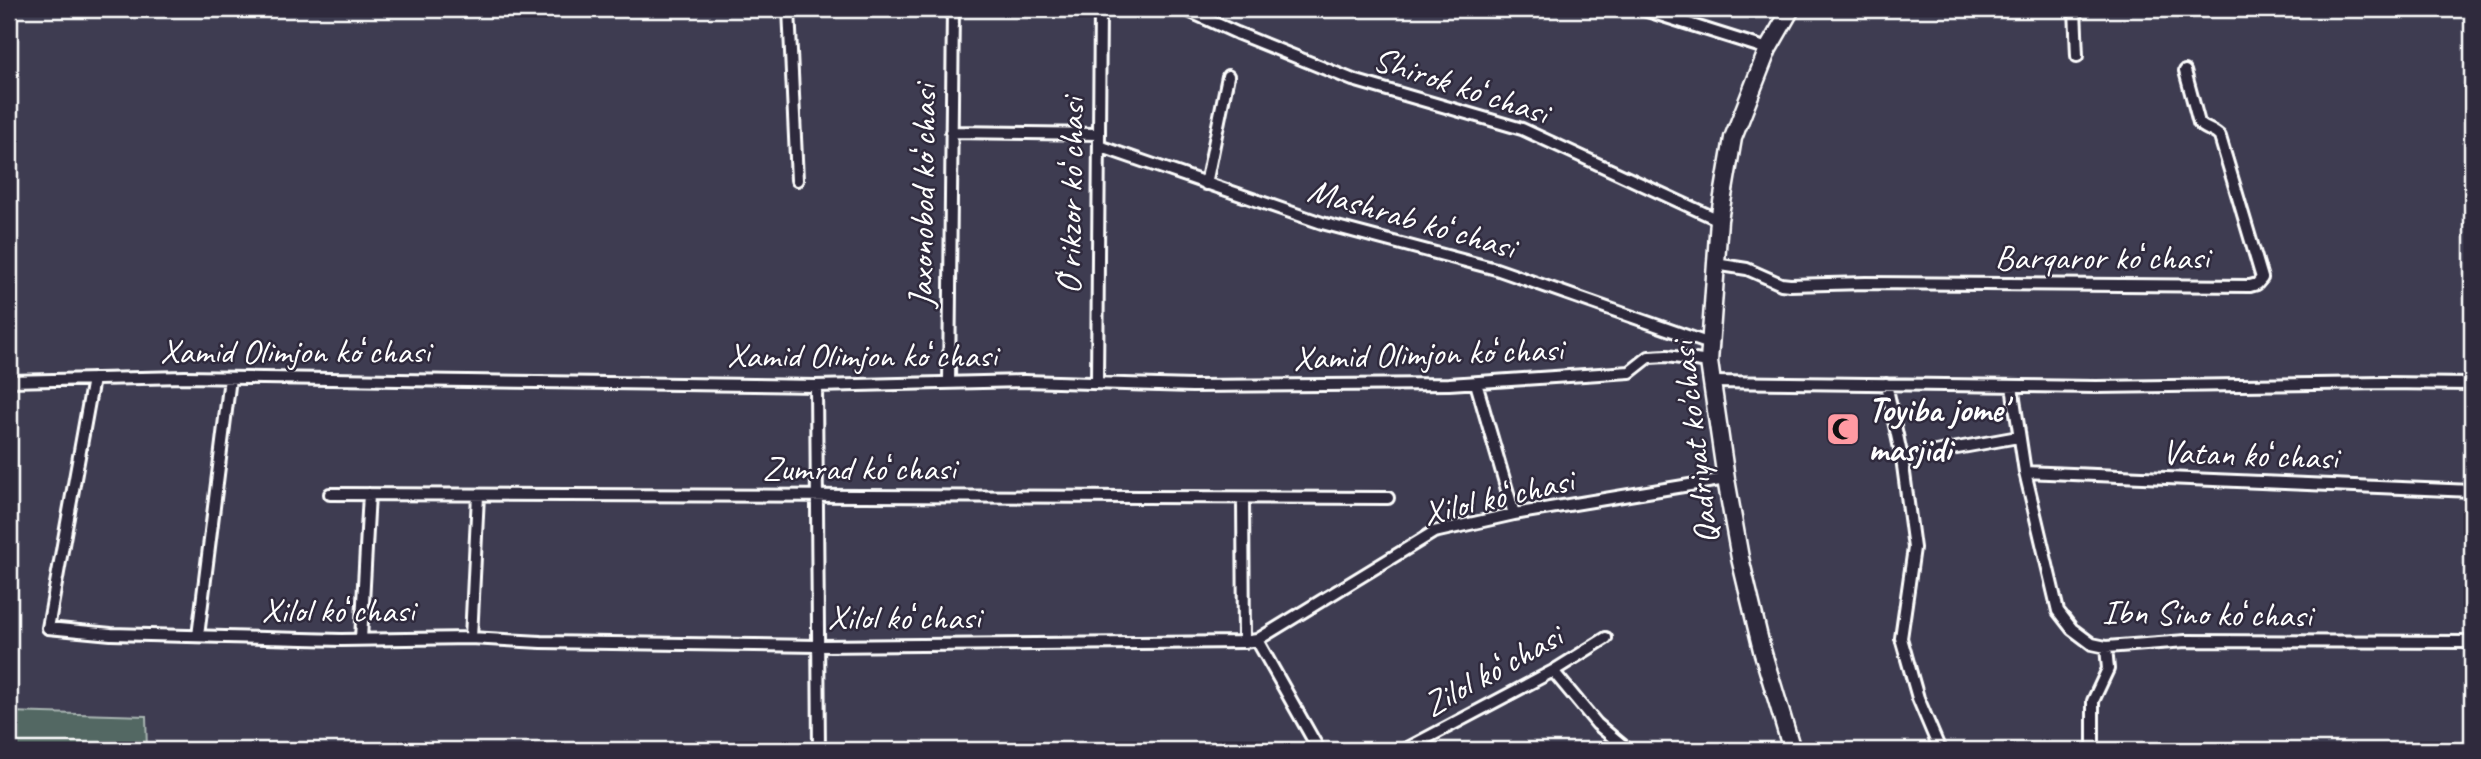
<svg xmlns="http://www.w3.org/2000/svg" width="2481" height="759" viewBox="0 0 2481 759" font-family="Caveat,sans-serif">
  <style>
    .green { fill: #526863; stroke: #a8b4b1; stroke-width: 2 }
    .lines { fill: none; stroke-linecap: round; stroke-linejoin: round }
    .street-casing { stroke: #fff; stroke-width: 16 }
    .secondary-casing { stroke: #fff; stroke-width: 21 }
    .street { stroke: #2f2a3d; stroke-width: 10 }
    .secondary { stroke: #2f2a3d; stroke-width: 16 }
    .labels { text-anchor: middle; stroke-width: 5; stroke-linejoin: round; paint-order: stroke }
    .street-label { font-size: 35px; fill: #fff; stroke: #2f2a3d }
    .poi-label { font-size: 35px; font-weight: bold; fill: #fff; stroke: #2f2a3d; text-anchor: start }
  </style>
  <rect width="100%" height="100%" fill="#3e3c51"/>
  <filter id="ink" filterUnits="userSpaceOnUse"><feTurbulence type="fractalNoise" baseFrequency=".0143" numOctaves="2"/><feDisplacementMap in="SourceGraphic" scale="14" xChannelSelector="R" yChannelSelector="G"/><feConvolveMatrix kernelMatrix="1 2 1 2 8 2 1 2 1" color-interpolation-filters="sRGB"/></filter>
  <g filter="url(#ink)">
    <path class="green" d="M9,712L146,716L147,750H9Z"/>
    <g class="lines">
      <g class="street-casing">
        <path id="street" d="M789,9L797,180
          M1184,9L1237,33L1353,80L1522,129L1719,220
          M1641,9L1768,49
          M2075,9L2077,56
          M951,132L1099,134
          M1099,146L1322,223L1496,269L1710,344
          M1206,184L1228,76
          M1715,264L1747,269L1781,284L1790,285L1866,283L2250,286L2257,284L2262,278L2220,137C2215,130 2205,130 2199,123L2185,71
          M93,379L48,628L111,634L341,640L471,638L541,642L818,646L1244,642L1257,640L1434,532L1514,514L1726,479
          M9,381L185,377L816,386L1024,381L1192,386L1449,384L1630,372L1649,357L1667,356L1709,362
          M1711,382L2096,387L2384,383L2472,384
          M949,383L953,9
          M1097,383L1100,9
          M1476,383L1514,514
          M1886,384L1902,458L1914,548L1901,638L1918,698L1940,750
          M816,386L819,750
          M2012,386L2025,472L2058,611L2072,629L2092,644L2106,647L2186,641L2472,642
          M1902,458L2018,437
          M2025,472L2472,491
          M330,494L1388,498
          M1243,498L1244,642
          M198,636L230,378
          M471,638L478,495
          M361,639L369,494
          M1257,640L1319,750
          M1553,671L1597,724L1628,750
          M1404,750L1553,671L1606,638
          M2093,750V701L2108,669L2106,647"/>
      </g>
      <g class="secondary-casing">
        <path id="secondary" d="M1791,9L1768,49L1733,138L1719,220L1709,362L1726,479L1740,558L1762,650L1792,750"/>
      </g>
      <use href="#street" class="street"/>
      <use href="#secondary" class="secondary"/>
    </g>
  </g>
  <defs>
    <g id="mosque-square" transform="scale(1.75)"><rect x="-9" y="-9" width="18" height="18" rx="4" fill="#ff9aa2" stroke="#2f2a3d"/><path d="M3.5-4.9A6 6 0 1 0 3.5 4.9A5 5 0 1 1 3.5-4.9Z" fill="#111"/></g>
  </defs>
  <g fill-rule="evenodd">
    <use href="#mosque-square" x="1843" y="429"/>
  </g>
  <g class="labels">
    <g class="street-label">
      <text transform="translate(1461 85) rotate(18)" y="12">Shirok koʻchasi</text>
      <text transform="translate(922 196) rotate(-89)" y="12">Jaxonobod koʻchasi</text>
      <text transform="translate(1070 196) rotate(-89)" y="12">Oʻrikzor koʻchasi</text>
      <text transform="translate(1412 218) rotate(16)" y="12">Mashrab koʻchasi</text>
      <text x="2102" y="269">Barqaror koʻchasi</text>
      <text x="295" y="363">Xamid Olimjon koʻchasi</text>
      <text transform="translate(1428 353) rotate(-2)" y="12">Xamid Olimjon koʻchasi</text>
      <text x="862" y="367">Xamid Olimjon koʻchasi</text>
      <text transform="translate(1694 443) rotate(-97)" y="12">Qadriyat ko'chasi</text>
      <text transform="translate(2250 454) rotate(2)" y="12">Vatan koʻchasi</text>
      <text x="859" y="480">Zumrad koʻchasi</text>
      <text transform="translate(1498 496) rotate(-13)" y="12">Xilol koʻchasi</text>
      <text x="338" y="622">Xilol koʻchasi</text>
      <text transform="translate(2207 613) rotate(1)" y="12">Ibn Sino koʻchasi</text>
      <text x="904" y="629">Xilol koʻchasi</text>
      <text transform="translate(1492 670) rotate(-29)" y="12">Zilol koʻchasi</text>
    </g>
    <g class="poi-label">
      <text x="1868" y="421">Toyiba jome'<tspan x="1868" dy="40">masjidi</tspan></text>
    </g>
  </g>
  <rect width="2481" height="759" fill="none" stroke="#2f2a3d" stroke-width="35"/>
  <rect x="18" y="18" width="2446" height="724" fill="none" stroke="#fff" stroke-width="2.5" filter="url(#ink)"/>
</svg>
